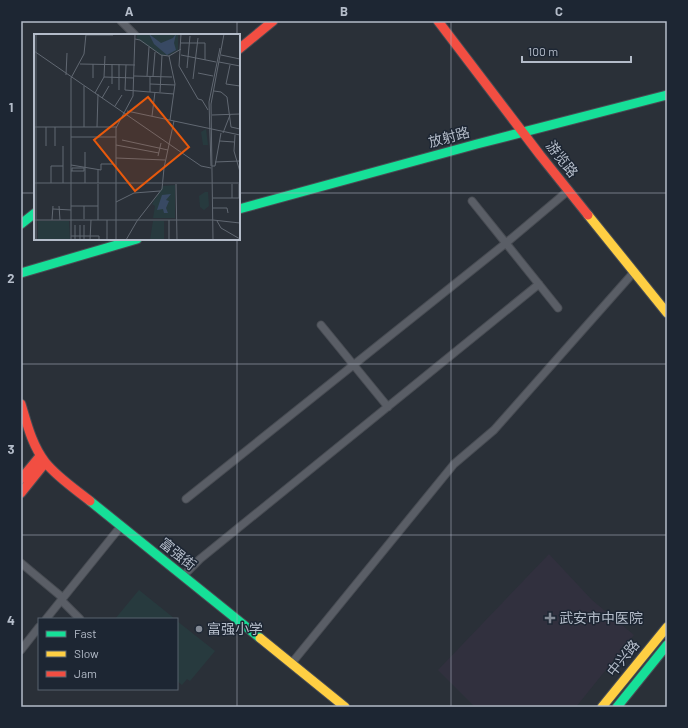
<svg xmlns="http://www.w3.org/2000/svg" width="688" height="728" viewBox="0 0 688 728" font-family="Barlow,'Noto Sans SC',sans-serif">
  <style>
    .medical { fill: #31303e }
    .green { fill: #273a3e }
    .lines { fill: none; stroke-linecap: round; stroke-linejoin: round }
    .street-casing { stroke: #484c53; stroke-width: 9 }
    .fast-casing { stroke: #484c53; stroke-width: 11 }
    .slow-casing { stroke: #484c53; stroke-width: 11 }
    .jam-casing { stroke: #484c53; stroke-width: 11 }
    .street { stroke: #5a5e66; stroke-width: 7 }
    .fast { stroke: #16e098; stroke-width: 9 }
    .slow { stroke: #ffcf43; stroke-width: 9 }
    .jam { stroke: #f24e42; stroke-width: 9 }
    .grid { fill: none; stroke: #b4bcc9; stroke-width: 1; stroke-opacity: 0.55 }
    .poi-dot { fill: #848b96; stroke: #1d2633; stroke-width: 1.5 }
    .labels { text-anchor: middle; stroke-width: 3; stroke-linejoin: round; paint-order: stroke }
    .street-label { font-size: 14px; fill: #b4bcc9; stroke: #1d2633 }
    .poi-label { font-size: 14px; fill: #b4bcc9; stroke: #1d2633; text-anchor: start }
    .inset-road { fill: none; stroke: #616872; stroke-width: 1 }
    .view { fill: #e8590c; fill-opacity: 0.15; stroke: #e8590c; stroke-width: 2 }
    .inset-edge { fill: none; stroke: #b4bcc9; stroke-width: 2 }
    .neatline { fill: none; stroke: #b4bcc9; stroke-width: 1.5 }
    .grid-label { font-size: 13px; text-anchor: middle; font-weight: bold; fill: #b4bcc9 }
  </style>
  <rect width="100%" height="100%" fill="#2a3038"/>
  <path class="medical" d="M549,554L592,600L634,635L576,707H475L438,670Z"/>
  <path class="green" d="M139,590L175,619H115Z
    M177,621L215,651L190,681L187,679L182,685L177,681Z"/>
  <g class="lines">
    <g class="street-casing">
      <path id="street" d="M121,21L135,35
        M472,201L558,308
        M321,325L388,407
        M186,499L506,243L569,190
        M21,563L63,598
        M183,576L200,559L539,284
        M61,600L80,619
        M46,619L121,526
        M21,650L39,627
        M291,664L454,464L494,430L634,272"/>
    </g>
    <g class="fast-casing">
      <path id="fast" d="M239,209L477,144L667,95
        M21,224L35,213
        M21,273L137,239
        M90,501L260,638
        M617,707L667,645"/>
    </g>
    <g class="slow-casing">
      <path id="slow" d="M588,215L667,313
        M260,638L345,707
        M602,707L667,627"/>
    </g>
    <g class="jam-casing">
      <path id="jam" d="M438,21L540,155L588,215
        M239,49L273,21
        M21,404C27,424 32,445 45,462C57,477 75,489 90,501
        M21,479L40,456
        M21,493L45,463"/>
    </g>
    <use href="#street" class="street"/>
    <use href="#fast" class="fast"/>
    <use href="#slow" class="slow"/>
    <use href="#jam" class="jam"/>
  </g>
  <path class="grid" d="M237,21V35M451,21V707M21,193H35M239,193H667M237,239V707M21,364H667M21,535H667"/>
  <g class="poi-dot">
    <path d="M548 612h4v4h4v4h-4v4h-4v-4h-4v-4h4z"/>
    <circle cx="199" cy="629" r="4"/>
  </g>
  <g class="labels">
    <g class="street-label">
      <text transform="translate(449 137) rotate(-15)" y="5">放射路</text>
      <text transform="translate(562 159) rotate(52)" y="5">游览路</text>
      <text transform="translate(178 554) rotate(39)" y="5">富强街</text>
      <text transform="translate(623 658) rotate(-51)" y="5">中兴路</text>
    </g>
    <g class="poi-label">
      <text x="559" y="623">武安市中医院</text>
      <text x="207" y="634">富强小学</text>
    </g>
  </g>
  <g transform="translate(34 34)">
    <rect width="206" height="206" fill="#2a3038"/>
    <path d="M103,0H144V16L135,21H127L103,5ZM172,95L174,111H169L167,98ZM141,151V184H119L121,172L118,170L129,152ZM171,158H174L175,172L170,176L166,173L165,162ZM35,187L36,206H4V187ZM119,187H130V206H116Z" fill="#273a3e"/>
    <path d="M115,0L127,9L139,4L142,0L140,9L142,16L133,21L120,10ZM137,160L132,166L135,167L132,174L134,179H130L129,175L123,176L128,161Z" fill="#384963"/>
    <path class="inset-road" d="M147,0L145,32L164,65L168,66L174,76M52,1H79M101,5L106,6L127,21L135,22L147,15M147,9H171V26M0,17L167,132L177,134M147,21L182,28M187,21L206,25M135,22L141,50L136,86M185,28L206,32M46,30L101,31M92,31L91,56L140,60M196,31L192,50L206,52M153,34L156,2M164,39L179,42M32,41L33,19M100,42L138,43M113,42L115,13M119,42L121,18M70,43L100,44M59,44V30M159,45L164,4M78,50V30M116,50L141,51M85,56V30M180,57L187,58L193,63L197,93L206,95M116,58V42M126,58L128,21M61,59L70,43L71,22M68,64L75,52M81,72L88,61M93,77L206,101M178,81L206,80M118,82L121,58M0,93H83M12,93V112M50,93V52M63,93L64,60M189,99L196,81M201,101L200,117L206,138M37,103H82M88,106L134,116M186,107L200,108M82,111L125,119M21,112V93M29,112V149M51,118V149M124,122L127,109M82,124L131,126M181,128L206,127M37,131L67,136V130H79M177,132L175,68L186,14M178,132H181L187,99M37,137H50V134H38V137M0,149H206M17,149V132H29M64,149V136M142,150L143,206M198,150V164M179,164H206M205,164V150M82,168L100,159L126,157M25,172L26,186M37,172H64M179,174H193L194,179M19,175L37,176M50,185V172M0,186H179M18,186L19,172M64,186V150M73,186V206M179,186L206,189M183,187L187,194L206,205M46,191V206M50,191V206M37,202H65V206M2,206V0M37,206V44L50,20L52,0M41,206V191M56,206L57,186M82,206V94L99,62L101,0M92,206L103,187L128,155L130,134L140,87M135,206V186M179,206L177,70L190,0"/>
    <path class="view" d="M114,63L155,113L101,157L60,106Z"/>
    <rect width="206" height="206" class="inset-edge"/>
  </g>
  <rect width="688" height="728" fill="none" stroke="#1d2633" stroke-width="44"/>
  <rect x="38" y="618" width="140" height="72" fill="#1d2633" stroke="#59626f"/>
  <rect x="46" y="631" width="20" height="6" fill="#16e098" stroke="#59626f"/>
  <text x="74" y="638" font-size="12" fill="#b4bcc9">Fast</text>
  <rect x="46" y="651" width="20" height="6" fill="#ffcf43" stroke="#59626f"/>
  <text x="74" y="658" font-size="12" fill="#b4bcc9">Slow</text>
  <rect x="46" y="671" width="20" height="6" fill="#f24e42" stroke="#59626f"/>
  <text x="74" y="678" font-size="12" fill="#b4bcc9">Jam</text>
  <path d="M522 56v6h109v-6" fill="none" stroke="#b4bcc9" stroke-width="2"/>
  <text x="528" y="56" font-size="12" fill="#b4bcc9" stroke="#1d2633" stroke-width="3" paint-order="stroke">100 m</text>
  <rect x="22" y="22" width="644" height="684" class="neatline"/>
  <g class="grid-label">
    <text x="129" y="16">A</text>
    <text x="344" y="16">B</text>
    <text x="559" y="16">C</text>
    <text x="11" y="112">1</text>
    <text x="11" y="283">2</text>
    <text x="11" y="454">3</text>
    <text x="11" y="625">4</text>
  </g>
</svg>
